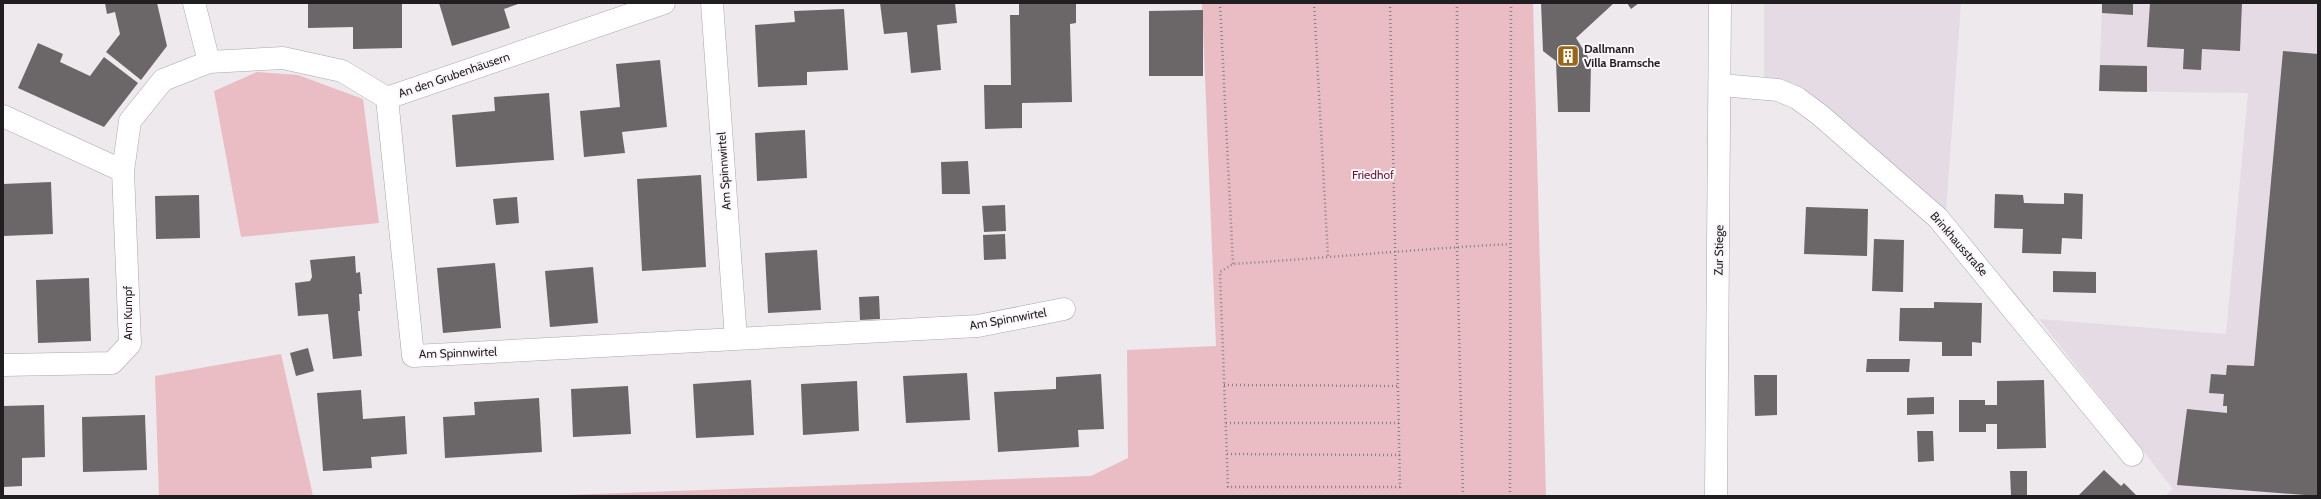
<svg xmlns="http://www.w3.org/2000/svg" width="2321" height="499" viewBox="0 0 2321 499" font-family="Cabin,sans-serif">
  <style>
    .built { fill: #e5dbe5 }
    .green { fill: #e9bdc3 }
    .building { fill: #6b6668 }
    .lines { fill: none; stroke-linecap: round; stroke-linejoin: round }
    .minor-casing { stroke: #aba7ab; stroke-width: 23 }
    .tertiary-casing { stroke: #aba7ab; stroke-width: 23 }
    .path { stroke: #868386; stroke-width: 2.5; stroke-dasharray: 1 3; stroke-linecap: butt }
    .minor { stroke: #fff; stroke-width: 22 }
    .tertiary { stroke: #fff; stroke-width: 22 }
    .labels { text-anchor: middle; stroke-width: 4; stroke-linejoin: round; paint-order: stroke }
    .poi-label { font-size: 12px; font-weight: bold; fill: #201e20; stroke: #faf6fa; text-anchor: start }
    .street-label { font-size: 12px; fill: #201e20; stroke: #faf6fa }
    .park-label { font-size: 12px; fill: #68182e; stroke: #faf6fa }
  </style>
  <rect width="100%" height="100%" fill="#ede9ed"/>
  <path class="built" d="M1764,3H1961L1946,211L1809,93L1784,81L1764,79Z
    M2102,3H2318V496H2165L2173,489L2039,319L2226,334L2248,93L2099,91Z"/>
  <path class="green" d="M1202,3H1533L1546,496H539L1091,476L1128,458L1127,350L1216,346Z
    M257,72L298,75L363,99L379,223L241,237L214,91Z
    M281,354L313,496H159L155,376Z"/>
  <path class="building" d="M105,3H157L167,46L141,80L106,52L120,34L115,12L107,14Z
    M308,3H402V48L353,49V27L308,28Z
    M439,3H521L504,9L510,28L452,46Z
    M880,3H955L957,23L937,25L941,70L911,73L907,32L884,34Z
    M1019,3H1076V23L1070,24L1072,102L1022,103V128L985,129L984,85H1011L1010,15H1019Z
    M1541,3H1614L1576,38L1591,62L1590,112H1558L1556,61L1543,51Z
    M1627,3H1639L1631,9Z
    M2102,3H2133V15L2102,13Z
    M2150,3H2242L2240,51L2202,49L2201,70L2183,69L2184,49L2147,47Z
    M844,9L848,70L807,72V85L758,87L755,25L795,22L794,11Z
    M1203,10V76H1149V11Z
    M38,43L63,54L60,62L90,76L104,57L138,83L104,127L18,88Z
    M2283,51L2318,54V496L2177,485L2187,409L2227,413V406H2223L2224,394L2209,393L2211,374L2226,375L2227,365L2254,366Z
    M660,60L667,127L622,132L625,153L584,157L580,111L620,107L616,64Z
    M2100,65L2147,66V92L2099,91Z
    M549,93L554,160L456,167L452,115L495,111L494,97Z
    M805,130L807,178L757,181L755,133Z
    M968,161L970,194H942L941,162Z
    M701,175L706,267L642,271L637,179Z
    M51,182L53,234L3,236V184Z
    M2064,193L2083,194L2082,239L2062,238L2061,254L2022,253L2023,229L1994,228L1995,194L2023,195L2024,203L2064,204Z
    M199,195L200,238L156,239L155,196Z
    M517,197L519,223L496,225L493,199Z
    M1005,205L1006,231L984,232L982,206Z
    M1806,207L1868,209L1867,256L1804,254Z
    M1005,234L1006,259L984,260L983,235Z
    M1874,239L1904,240L1903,292L1872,291Z
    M817,250L821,310L768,313L765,253Z
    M355,256L356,273L360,272L362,294H359L360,311H358L362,356L333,359L328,314L298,316L295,283L310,281L312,277L310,260Z
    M495,263L501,328L443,333L437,268Z
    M593,267L598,323L550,327L545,271Z
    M2053,271L2096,272V293L2053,292Z
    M89,278L91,341L38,343L36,280Z
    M879,296L880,319L860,320L859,297Z
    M1934,302L1982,303L1981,343L1972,342V356H1942V342L1899,341L1900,308H1934Z
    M308,348L314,371L296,376L290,353Z
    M1867,359H1910L1909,372H1866Z
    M967,373L970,420L906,423L903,376Z
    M1101,374L1104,429L1078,430L1079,447L998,452L994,392L1056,389V377Z
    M1754,375H1777V415L1755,416Z
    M751,380L754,435L696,438L693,384Z
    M2044,380L2046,448L1997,449V424H1986V432H1959V400H1985V405H1997V381Z
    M857,381L859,431L803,435L801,384Z
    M628,386L631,434L573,437L571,389Z
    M361,390L363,419L405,416L407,454L371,457L372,468L323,471L317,393Z
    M1934,397V414L1907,415V398Z
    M539,398L542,452L445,458L443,417L475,415L474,402Z
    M44,405L45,457L22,458V486L3,487V406Z
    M145,415L147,470L83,472L82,417Z
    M1917,431H1933L1934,461L1918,462Z
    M2104,470L2121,486L2124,483L2137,496H2078Z
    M2010,471H2027V496H2011Z"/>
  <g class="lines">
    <g class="minor-casing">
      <path id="minor" d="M194,3L209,62L283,58L342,71L387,98L664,3
        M1721,85L1778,90L1797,98L1820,115L1938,218L2132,455
        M387,98L413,356L736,339L712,3
        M3,116L123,171
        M736,339L978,326L1064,309
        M3,365L112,363L130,344L123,171L130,121L163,80L209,62"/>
    </g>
    <g class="tertiary-casing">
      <path id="tertiary" d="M1716,496L1720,3"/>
    </g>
    <path class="path" d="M1220,3L1233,264
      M1314,3L1328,258
      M1390,3L1400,487H1228L1220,272L1233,264C1325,258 1418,249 1510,244
      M1457,3V247L1463,496
      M1224,385L1399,386
      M1226,423H1399
      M1227,454L1400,455
      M1510,496L1511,3"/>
    <use href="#minor" class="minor"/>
    <use href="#tertiary" class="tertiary"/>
  </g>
  <defs>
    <g id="building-square" transform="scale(1.15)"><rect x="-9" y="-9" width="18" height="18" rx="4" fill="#976618" stroke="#faf6fa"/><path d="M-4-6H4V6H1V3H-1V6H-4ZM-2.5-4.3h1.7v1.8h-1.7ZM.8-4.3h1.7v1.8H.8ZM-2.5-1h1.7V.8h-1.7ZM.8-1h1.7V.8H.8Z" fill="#fff"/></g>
  </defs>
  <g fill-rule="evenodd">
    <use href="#building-square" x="1568" y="56"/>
  </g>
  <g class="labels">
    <g class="poi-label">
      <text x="1584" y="53">Dallmann<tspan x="1584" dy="14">Villa Bramsche</tspan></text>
    </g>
    <g class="street-label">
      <text transform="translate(454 75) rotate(-19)" y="4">An den Grubenhäusern</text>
      <text transform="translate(724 171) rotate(-94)" y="4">Am Spinnwirtel</text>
      <text transform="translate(1959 244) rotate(49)" y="4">Brinkhausstraße</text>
      <text transform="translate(1719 250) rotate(-89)" y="4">Zur Stiege</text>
      <text transform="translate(128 313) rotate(-90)" y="4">Am Kumpf</text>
      <text transform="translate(1008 319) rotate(-10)" y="4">Am Spinnwirtel</text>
      <text transform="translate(458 353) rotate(-2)" y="4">Am Spinnwirtel</text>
    </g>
    <g class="park-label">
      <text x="1373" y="179">Friedhof</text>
    </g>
  </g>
  <rect width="2321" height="499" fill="none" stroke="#201e20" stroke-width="8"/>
</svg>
